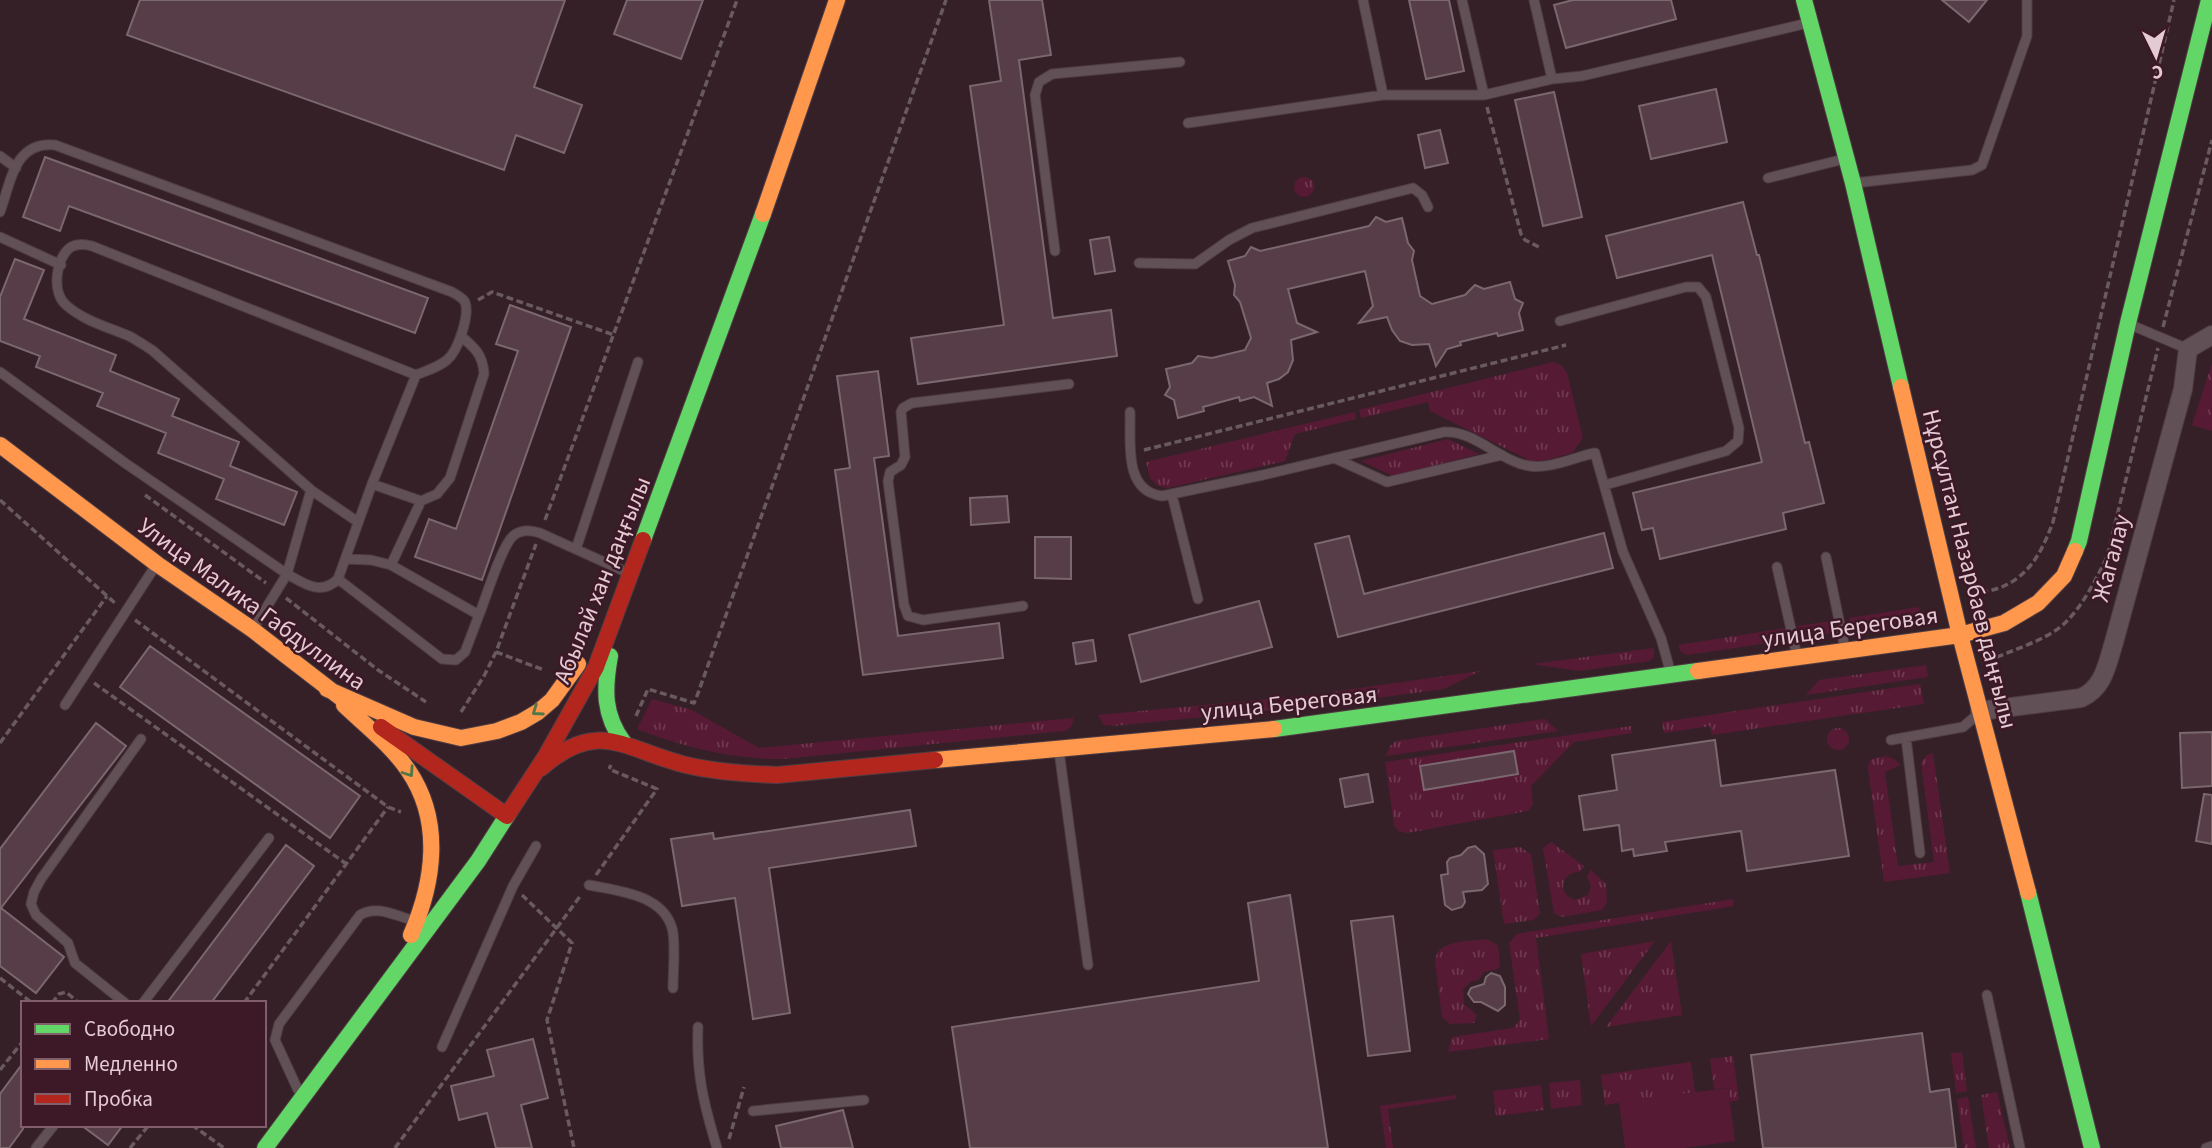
<svg xmlns="http://www.w3.org/2000/svg" width="2212" height="1148" viewBox="0 0 2212 1148" font-family="'Source Sans 3',sans-serif">
  <style>
    .grass { fill: url(#grass-tufts) }
    .pitch { fill: #571a34 }
    .building { fill: #563d47; stroke: #7a686e; stroke-width: 2 }
    .lines { fill: none; stroke-linecap: round; stroke-linejoin: round }
    .lane-casing { stroke: #4f3d43; stroke-width: 11 }
    .street-casing { stroke: #4f3d43; stroke-width: 20 }
    .fast-casing { stroke: #4f3d43; stroke-width: 18 }
    .slow-casing { stroke: #4f3d43; stroke-width: 18 }
    .jam-casing { stroke: #4f3d43; stroke-width: 18 }
    .path { stroke: #695a5f; stroke-width: 3.5; stroke-dasharray: 7 3.5; stroke-linecap: butt }
    .lane { stroke: #615056; stroke-width: 9 }
    .street { stroke: #615056; stroke-width: 18 }
    .fast { stroke: #63d668; stroke-width: 16 }
    .slow { stroke: #ff974d; stroke-width: 16 }
    .jam { stroke: #b3261e; stroke-width: 16 }
    .oneway { stroke: #507747 }
    .labels { text-anchor: middle; stroke-width: 5; stroke-linejoin: round; paint-order: stroke }
    .street-label { font-size: 24px; fill: #e4cad2; stroke: #3d1826 }
  </style>
  <defs>
    <pattern id="grass-tufts" width="24" height="20" patternUnits="userSpaceOnUse" patternTransform="scale(1.75)"><rect width="24" height="20" fill="#571a34"/><path d="M3 7l-1-3M5 7V3M7 7l1-3M15 17l-1-3M17 17v-4M19 17l1-3" fill="none" stroke="#6f3a50"/></pattern>
  </defs>
  <rect width="100%" height="100%" fill="#352028"/>
  <path class="grass" d="M1294 187a10 10 0 1 1 20 0a10 10 0 1 1-20 0Z
    M1553,362L1561,365L1567,373L1583,438L1572,453L1535,463L1430,411L1428,402L1361,418L1359,410Z
    M2212,363V431L2192,425Z
    M1355,412L1356,419L1295,434L1285,461L1167,488L1158,486L1150,478L1146,462Z
    M1448,439L1479,454L1393,476L1361,461Z
    M1919,607L1921,620L1851,630L1849,618Z
    M1831,621L1833,633L1799,638L1798,626Z
    M1786,628L1788,640L1687,655L1681,652L1678,645Z
    M1654,648V657L1650,661L1579,671L1532,664Z
    M1926,665L1928,677L1806,695L1819,680Z
    M1480,671L1444,689L1346,702L1340,700L1332,692Z
    M1920,684L1924,704L1712,735L1710,726L1664,733L1662,722Z
    M1313,695L1303,707L1114,726L1104,725L1098,715Z
    M652,699L692,710L759,748L1073,718C1073,725 1071,729 1064,731L783,759C731,759 686,748 637,729Z
    M1545,719L1558,731L1386,756L1390,746L1396,741Z
    M1631,726L1632,733L1574,742L1531,786L1533,804L1528,811L1407,833L1398,831L1394,825L1385,762Z
    M1827 739a11 11 0 1 1 22 0a11 11 0 1 1-22 0Z
    M1933,753L1950,873L1884,882L1868,768L1870,760C1882,755 1892,754 1900,765L1885,772L1898,866L1934,862L1921,762L1927,755Z
    M1551,842L1584,866L1580,872C1560,872 1557,894 1575,900L1588,895L1591,886L1587,876L1591,870L1606,884L1607,902L1602,910L1561,917L1554,913L1543,848Z
    M1520,847L1531,854L1540,914L1533,920L1504,924L1493,850Z
    M1733,899L1734,906L1536,938L1549,1039L1448,1052L1452,1037L1513,1028L1520,1020L1509,943L1517,934Z
    M1486,939L1498,945L1500,966L1497,969L1484,972L1478,980L1470,982L1463,990L1464,1004L1477,1015L1474,1023L1450,1024L1442,1017L1435,961C1437,939 1469,942 1486,939Z
    M1655,941L1591,1026L1581,954Z
    M1671,941L1682,1015L1606,1027Z
    M1962,1052L1967,1091L1956,1093L1951,1053Z
    M1733,1056L1739,1100L1730,1102L1728,1088L1714,1089L1710,1059Z
    M1691,1062L1695,1092L1605,1105L1601,1075Z
    M1580,1080L1582,1105L1551,1109L1549,1083Z
    M1541,1085L1544,1110L1496,1116L1493,1091Z
    M1997,1092L2010,1148H1989L1981,1095Z
    M1456,1095V1099L1388,1109L1393,1148H1386L1380,1106Z
    M1968,1097L1976,1148H1964L1957,1099Z"/>
  <path class="pitch" d="M1728,1088L1735,1141L1684,1148H1625L1619,1102Z"/>
  <path class="building" d="M140,0H565L534,87L582,105L564,153L516,135L504,170L127,35Z
    M627,0H703L681,59L614,34Z
    M989,0H1042L1051,55L1019,60L1053,318L1111,310L1117,356L918,384L911,338L1004,325L970,86L1001,81Z
    M1409,0H1449L1464,71L1426,79Z
    M1573,0H1671L1676,19L1566,48L1554,5Z
    M1942,0H1987L1969,22Z
    M1716,89L1727,142L1651,159L1639,106Z
    M1554,92L1582,217L1543,226L1515,100Z
    M1440,130L1448,163L1425,168L1418,135Z
    M45,157L428,298L415,333L69,206L60,231L23,217Z
    M1743,202L1757,255H1759L1805,443L1809,442L1824,503L1783,513L1786,529L1660,559L1653,528L1642,530L1633,493L1762,462L1712,255L1617,278L1606,236Z
    M1376,217L1386,222L1402,218L1408,243L1414,251L1412,260L1420,296L1432,304L1465,295L1475,285L1484,289L1510,282L1515,299L1523,303L1519,313L1523,330L1498,336L1497,333L1460,342L1461,345L1447,349L1436,366L1429,344L1412,345L1400,341L1392,330L1387,317L1359,323L1373,306L1365,271L1288,289L1297,323L1317,332L1291,340L1293,360L1288,372L1279,379L1267,383L1272,406L1254,397L1240,401L1239,397L1203,407L1204,411L1178,418L1174,400L1165,395L1170,387L1166,369L1192,363L1198,356L1212,358L1245,350L1251,338L1240,302L1234,295L1235,285L1228,261L1245,256L1251,247L1260,251L1369,226Z
    M1109,237L1115,271L1095,274L1090,240Z
    M15,259L44,270L24,319L116,355L110,371L179,399L172,416L239,442L230,466L297,492L284,525L216,499L224,479L158,453L166,433L97,406L103,393L36,367L40,356L0,341V297Z
    M510,305L571,327L482,580L415,557L429,519L456,529L518,351L496,344Z
    M878,371L889,456L874,458L898,636L999,623L1003,658L863,675L835,470L850,468L837,376Z
    M1007,496L1009,522L971,525L970,498Z
    M1604,533L1613,568L1338,637L1315,544L1349,536L1364,594Z
    M1035,537H1071V579L1035,578Z
    M1259,601L1272,647L1141,682L1129,635Z
    M1093,640L1096,661L1076,664L1073,643Z
    M150,646L360,796L330,838L120,687Z
    M96,723L126,746L1,908L64,957L36,993L0,966V849Z
    M2212,732V786L2182,788L2180,733Z
    M1715,740L1721,786L1835,770L1849,856L1747,871L1741,831L1665,842L1667,851L1634,856L1633,849L1622,851L1619,825L1584,830L1579,796L1617,790L1612,755Z
    M1514,751L1518,774L1424,790L1420,766Z
    M1368,774L1373,802L1345,807L1340,779Z
    M2204,794L2212,795V844L2196,841Z
    M910,810L916,846L769,868L790,1013L753,1019L735,898L682,906L671,839L713,833L714,839Z
    M286,845L314,866L211,1003H167Z
    M1475,846L1484,854L1488,884L1482,890L1463,892L1465,902L1462,907L1452,910L1445,905L1441,875L1448,874L1447,862L1450,858L1461,855L1468,848Z
    M1290,895L1328,1148H970L952,1027L1259,981L1248,903Z
    M1393,916L1410,1051L1368,1056L1351,921Z
    M1491,973L1500,976L1505,987V1005L1498,1011L1481,1002H1474L1468,994L1471,988L1484,984L1486,977Z
    M1922,1033L1930,1092L1949,1089L1956,1148H1763L1751,1055Z
    M533,1039L548,1098L521,1105L532,1148H496L487,1113L459,1120L451,1086L494,1076L487,1050Z
    M23,1063V1129L9,1148H0V1094Z
    M843,1110L853,1148H781L776,1126Z
    M81,1125H123L108,1145Z"/>
  <g class="lines">
    <g class="lane-casing">
      <path id="lane" d="M1363,0L1383,95
        M1462,0L1484,95
        M1534,0L1552,79
        M1188,123L1383,95H1484L1552,79L1582,76L1808,23
        M0,156L16,168
        M1768,178L1844,159
        M1854,183L1972,170L1982,165L2027,36V0
        M0,212C11,182 14,141 55,145L452,292C457,295 462,297 465,302C470,315 458,351 447,360C439,367 426,371 416,375L372,484L338,579C321,596 305,584 287,574L125,463L0,372
        M0,237L61,265
        M1055,251L1035,95L1039,82L1052,74L1180,62
        M1139,263L1195,264L1229,240L1252,228L1413,188L1422,195L1428,207
        M1560,321L1686,287H1698L1706,297L1739,428L1738,441L1726,451L1605,485
        M2131,325L2188,349
        M461,336C475,348 483,355 484,374L450,478L437,494L421,501L391,565L479,615C486,598 501,547 513,536C521,529 531,530 540,533L626,572
        M1130,412C1131,442 1123,491 1162,496L1263,475L1444,432C1475,430 1500,462 1530,466C1550,469 1575,457 1595,453L1623,552L1661,638L1671,674
        M1334,458L1387,482L1502,455
        M372,484L421,501
        M311,490L358,522
        M1172,495L1198,599
        M576,549L638,362
        M1826,557L1845,649
        M346,559L371,560L391,565
        M1777,567L1797,656
        M338,579L442,659L456,660L465,652L479,615
        M1023,606L923,620L908,616L904,605L888,481L890,472L901,465L905,457L901,412L903,408L912,403L1069,384
        M255,626L287,574L311,490L152,350C145,346 137,340 129,336C108,327 84,321 66,305C51,292 56,257 71,247C78,243 85,244 92,246L416,375
        M65,705L156,565
        M1906,738L1920,853
        M1891,740L1963,727L1978,714
        M1059,751L1088,965
        M589,885C618,891 662,894 672,928C676,941 673,973 673,988
        M1987,995L2020,1148
        M125,1003L75,963L68,943L36,915L31,904L34,892L41,879L141,739
        M143,1003L269,838
        M698,1027C696,1073 704,1105 717,1148
        M442,1047L513,886L536,846
        M298,1090L275,1040L279,1024L360,915C377,905 394,915 412,920
        M753,1111L864,1100
        M36,1148L54,1125
        M2206,1148L2212,1146"/>
    </g>
    <g class="street-casing">
      <path id="street" d="M1980,711L2081,698C2104,688 2107,664 2114,642L2183,389L2188,349L2212,335"/>
    </g>
    <g class="fast-casing">
      <path id="fast" d="M1804,0L1853,183L1901,387
        M643,540L763,214
        M2075,551L2079,541L2128,323L2209,0
        M610,656C604,689 603,715 624,743
        M1274,729L1698,671
        M2028,892L2092,1148
        M265,1148L478,861L508,814"/>
    </g>
    <g class="slow-casing">
      <path id="slow" d="M763,214L837,0
        M1901,387L1960,635L2028,892
        M0,445L157,564L253,630L341,698
        M1698,671L1960,635L2004,623L2038,603L2064,576L2075,551
        M327,689L414,727L461,738L497,731L521,722L538,712L552,700L578,664
        M344,705C366,726 391,745 408,770C443,821 434,882 411,935
        M935,760L1274,729"/>
    </g>
    <g class="jam-casing">
      <path id="jam" d="M381,727L507,816
        M541,768C599,717 625,750 686,765C716,772 746,774 777,775L935,760
        M508,814L546,756L596,667L643,540"/>
    </g>
    <path class="path" d="M1487,107L1521,234L1525,240L1541,248
      M478,300L492,292L614,335
      M2163,327L2212,140
      M1144,450L1566,345
      M145,495L266,583
      M0,500L116,604
      M545,520L737,0
      M1971,595C1982,592 1998,590 2008,584C2033,571 2044,546 2053,522L2174,0
      M286,598L378,670L426,702
      M135,620L388,807L401,812
      M496,652L544,670
      M1987,661C2010,651 2048,640 2066,622C2084,604 2096,579 2107,557L2158,348
      M94,683L345,863
      M461,712L484,676L496,652L536,544
      M636,716L648,689L694,703L697,696L946,0
      M0,743L107,596
      M596,875L657,789L609,769L611,765
      M522,895L572,943L547,1020L574,1148
      M0,978L32,1003
      M52,1003L59,994L66,992L79,1003
      M244,1003L388,807
      M0,1070L23,1041
      M192,1125L224,1148
      M729,1139L744,1087
      M130,1148L149,1125
      M395,1148L581,895"/>
    <use href="#lane" class="lane"/>
    <use href="#street" class="street"/>
    <use href="#fast" class="fast"/>
    <use href="#slow" class="slow"/>
    <use href="#jam" class="jam"/>
  </g>
  <defs><path id="oneway-chevron" d="M-2-3.5L2.5 0L-2 3.5" fill="none" stroke-width="1.6" stroke-linecap="round" stroke-linejoin="round" transform="scale(1.75)"/></defs>
  <g class="oneway">
    <use href="#oneway-chevron" transform="translate(537 711) rotate(145)"/>
    <use href="#oneway-chevron" transform="translate(409 772) rotate(56)"/>
  </g>
  <g class="labels">
    <g class="street-label">
      <text transform="translate(2111 558) rotate(-75)" y="8">Жагалау</text>
      <text transform="translate(1970 569) rotate(76)" y="8">Нұрсұлтан Назарбаев даңғылы</text>
      <text transform="translate(602 580) rotate(-68)" y="8">Абылай хан даңғылы</text>
      <text transform="translate(252 604) rotate(36)" y="8">Улица Малика Габдуллина</text>
      <text transform="translate(1850 627) rotate(-8)" y="8">улица Береговая</text>
      <text transform="translate(1289 703) rotate(-6)" y="8">улица Береговая</text>
    </g>
  </g>
  <rect x="21" y="1001" width="245" height="126" fill="#3d1826" stroke="#805f6b" stroke-width="2"/>
  <rect x="35" y="1024" width="35" height="10" fill="#63d668" stroke="#805f6b" stroke-width="2"/>
  <text x="84" y="1036" font-size="21" fill="#e4cad2">Свободно</text>
  <rect x="35" y="1059" width="35" height="10" fill="#ff974d" stroke="#805f6b" stroke-width="2"/>
  <text x="84" y="1071" font-size="21" fill="#e4cad2">Медленно</text>
  <rect x="35" y="1094" width="35" height="10" fill="#b3261e" stroke="#805f6b" stroke-width="2"/>
  <text x="84" y="1106" font-size="21" fill="#e4cad2">Пробка</text>
  <g transform="translate(2156 56) rotate(175)" stroke="#3d1826" stroke-width="5" paint-order="stroke">
  <path d="M0-5L12 26L0 18L-12 26Z" fill="#e4cad2"/>
  <text y="-10" font-size="19" font-weight="bold" text-anchor="middle" fill="#e4cad2">С</text>
  </g>
</svg>
